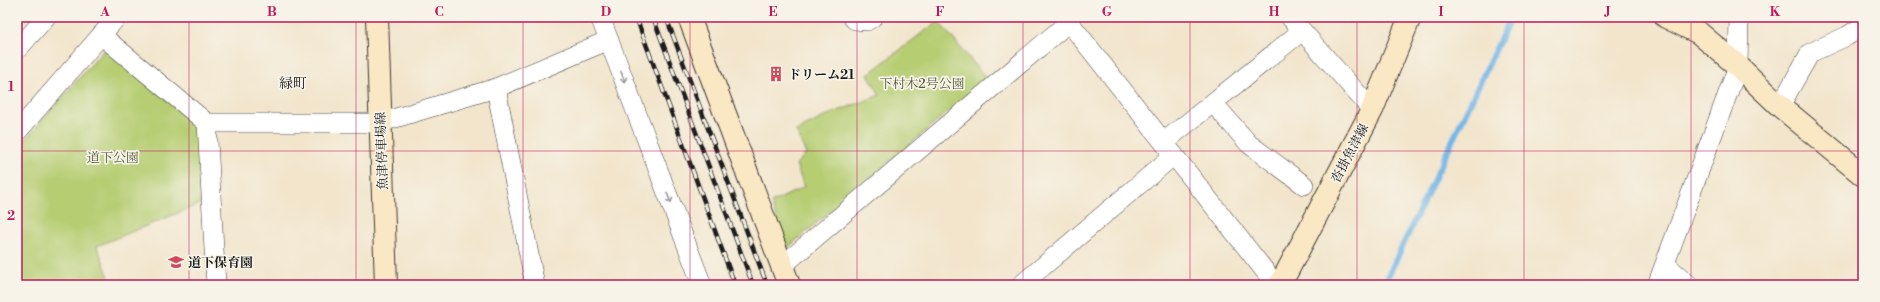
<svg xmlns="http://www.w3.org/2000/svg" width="1880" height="302" viewBox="0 0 1880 302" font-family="'Libre Bodoni','Noto Serif JP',serif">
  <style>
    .green { fill: #b6cd72; stroke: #697447 }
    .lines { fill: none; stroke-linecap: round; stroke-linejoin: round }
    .stream { stroke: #73b7e9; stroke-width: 6 }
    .street-casing { stroke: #3c3a36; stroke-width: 20 }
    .secondary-casing { stroke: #3c3a36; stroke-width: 24 }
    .street { stroke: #fff; stroke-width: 19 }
    .secondary { stroke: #fae7c3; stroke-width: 22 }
    .rail-casing { stroke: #1c1c1c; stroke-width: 4.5 }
    .rail { stroke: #f7f3e8; stroke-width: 3; stroke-dasharray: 9; stroke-linecap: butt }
    .oneway { stroke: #999 }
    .grid { fill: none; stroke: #c2185b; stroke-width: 1; stroke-opacity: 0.55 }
    .labels { text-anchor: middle; stroke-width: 3.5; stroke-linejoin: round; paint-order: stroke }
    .poi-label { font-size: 13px; font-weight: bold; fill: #1c1c1c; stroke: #f7f3e8; text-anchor: start }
    .park-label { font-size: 13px; fill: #525a3a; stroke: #f7f3e8 }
    .street-label { font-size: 13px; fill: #1c1c1c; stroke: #f7f3e8 }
    .neighbourhood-label { font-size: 14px; fill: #1c1c1c; stroke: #f7f3e8 }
    .neatline { fill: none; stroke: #c2185b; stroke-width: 1.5 }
    .grid-label { font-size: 13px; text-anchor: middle; font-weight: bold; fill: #c2185b }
  </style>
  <rect width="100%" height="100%" fill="#f7f3e8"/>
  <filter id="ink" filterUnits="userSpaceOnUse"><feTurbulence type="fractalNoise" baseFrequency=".025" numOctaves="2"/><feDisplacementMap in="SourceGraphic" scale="8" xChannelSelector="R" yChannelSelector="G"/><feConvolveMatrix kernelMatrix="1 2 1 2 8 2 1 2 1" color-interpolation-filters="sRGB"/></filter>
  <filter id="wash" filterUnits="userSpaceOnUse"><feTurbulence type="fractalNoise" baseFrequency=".012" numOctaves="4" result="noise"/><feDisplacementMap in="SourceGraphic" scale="16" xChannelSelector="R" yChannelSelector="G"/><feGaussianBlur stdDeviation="0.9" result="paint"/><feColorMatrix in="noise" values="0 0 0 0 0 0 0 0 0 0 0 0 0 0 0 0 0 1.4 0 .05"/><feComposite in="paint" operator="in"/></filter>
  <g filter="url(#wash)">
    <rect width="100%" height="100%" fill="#f2e5cc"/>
    <path class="green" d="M938,21L987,79L787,248L771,203L804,187L796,164L806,154L796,131L830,114L880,95L868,74Z
      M105,49L200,128V204L97,246L112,285H17V149Z"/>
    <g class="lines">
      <path class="stream" d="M1384,285L1511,17"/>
    </g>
  </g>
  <g filter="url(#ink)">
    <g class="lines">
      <g class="street-casing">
        <path id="street" d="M600,17L702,285
          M852,17L855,20L867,21L873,17
          M1065,17L1276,285
          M1290,17L1372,110
          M101,35L207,123H379L496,88L609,40
          M17,50L46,17
          M496,88L535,285
          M1213,103L1249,144L1304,185
          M1780,106L1810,53L1847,36L1863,26
          M207,123L216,285
          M17,132L117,17
          M1164,142L1302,31
          M1665,264L1689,285
          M782,266L1069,22
          M1021,285L1174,155
          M1657,285L1738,66L1739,17"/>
      </g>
      <g class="secondary-casing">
        <path id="secondary" d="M377,17L386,285
          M689,17L789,285
          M1666,17L1699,33L1738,66L1780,106L1863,175
          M1280,285L1372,110L1410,17"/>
      </g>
      <use href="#street" class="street"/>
      <use href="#secondary" class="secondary"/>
      <g class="rail-casing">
        <path id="rail" d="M636,17L735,285
          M653,17L753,285
          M666,17L767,285"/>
      </g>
      <use href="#rail" class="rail"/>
    </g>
    <defs><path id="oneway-shaft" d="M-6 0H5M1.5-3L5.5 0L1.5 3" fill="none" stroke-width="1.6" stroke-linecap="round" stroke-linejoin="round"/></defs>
    <g class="oneway">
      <use href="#oneway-shaft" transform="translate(623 77) rotate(69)"/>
      <use href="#oneway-shaft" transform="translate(669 198) rotate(69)"/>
    </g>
  </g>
  <path class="grid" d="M189,17V285M356,17V285M523,17V285M690,17V285M857,17V285M1023,17V285M1190,17V285M1357,17V285M1524,17V285M1691,17V285M17,151H1863"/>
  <defs>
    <g id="building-bare" transform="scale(1.2)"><path d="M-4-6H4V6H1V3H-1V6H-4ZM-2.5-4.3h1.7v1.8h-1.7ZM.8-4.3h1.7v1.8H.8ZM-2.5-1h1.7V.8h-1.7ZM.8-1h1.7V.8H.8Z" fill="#d1495b" stroke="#f7f3e8" stroke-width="2.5" paint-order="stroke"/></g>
    <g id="school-bare" transform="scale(1.2)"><path d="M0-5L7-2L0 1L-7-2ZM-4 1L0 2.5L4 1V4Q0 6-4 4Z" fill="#d1495b" stroke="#f7f3e8" stroke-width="2.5" paint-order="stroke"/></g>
  </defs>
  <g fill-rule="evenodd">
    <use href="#building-bare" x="776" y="74"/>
    <use href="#school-bare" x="176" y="262"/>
  </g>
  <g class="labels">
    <g class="poi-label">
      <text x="788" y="79">ドリーム21</text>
      <text x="188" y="267">道下保育園</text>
    </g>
    <g class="park-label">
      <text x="922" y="88">下村木2号公園</text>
      <text x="113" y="162">道下公園</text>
    </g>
    <g class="street-label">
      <text transform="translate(381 151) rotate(-92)" y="5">魚津停車場線</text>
      <text transform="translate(1349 153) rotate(-62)" y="5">沓掛魚津線</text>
    </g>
    <g class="neighbourhood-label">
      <text x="293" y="88">緑町</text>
    </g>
  </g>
  <rect width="1880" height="302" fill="none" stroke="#f7f3e8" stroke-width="44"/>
  <rect x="22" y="22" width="1836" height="258" class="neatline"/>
  <g class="grid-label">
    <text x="105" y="16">A</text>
    <text x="272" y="16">B</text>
    <text x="439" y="16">C</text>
    <text x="606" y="16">D</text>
    <text x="773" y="16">E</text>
    <text x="940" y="16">F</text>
    <text x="1107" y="16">G</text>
    <text x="1274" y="16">H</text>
    <text x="1441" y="16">I</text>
    <text x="1608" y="16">J</text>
    <text x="1775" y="16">K</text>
    <text x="11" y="91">1</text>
    <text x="11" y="220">2</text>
  </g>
</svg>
